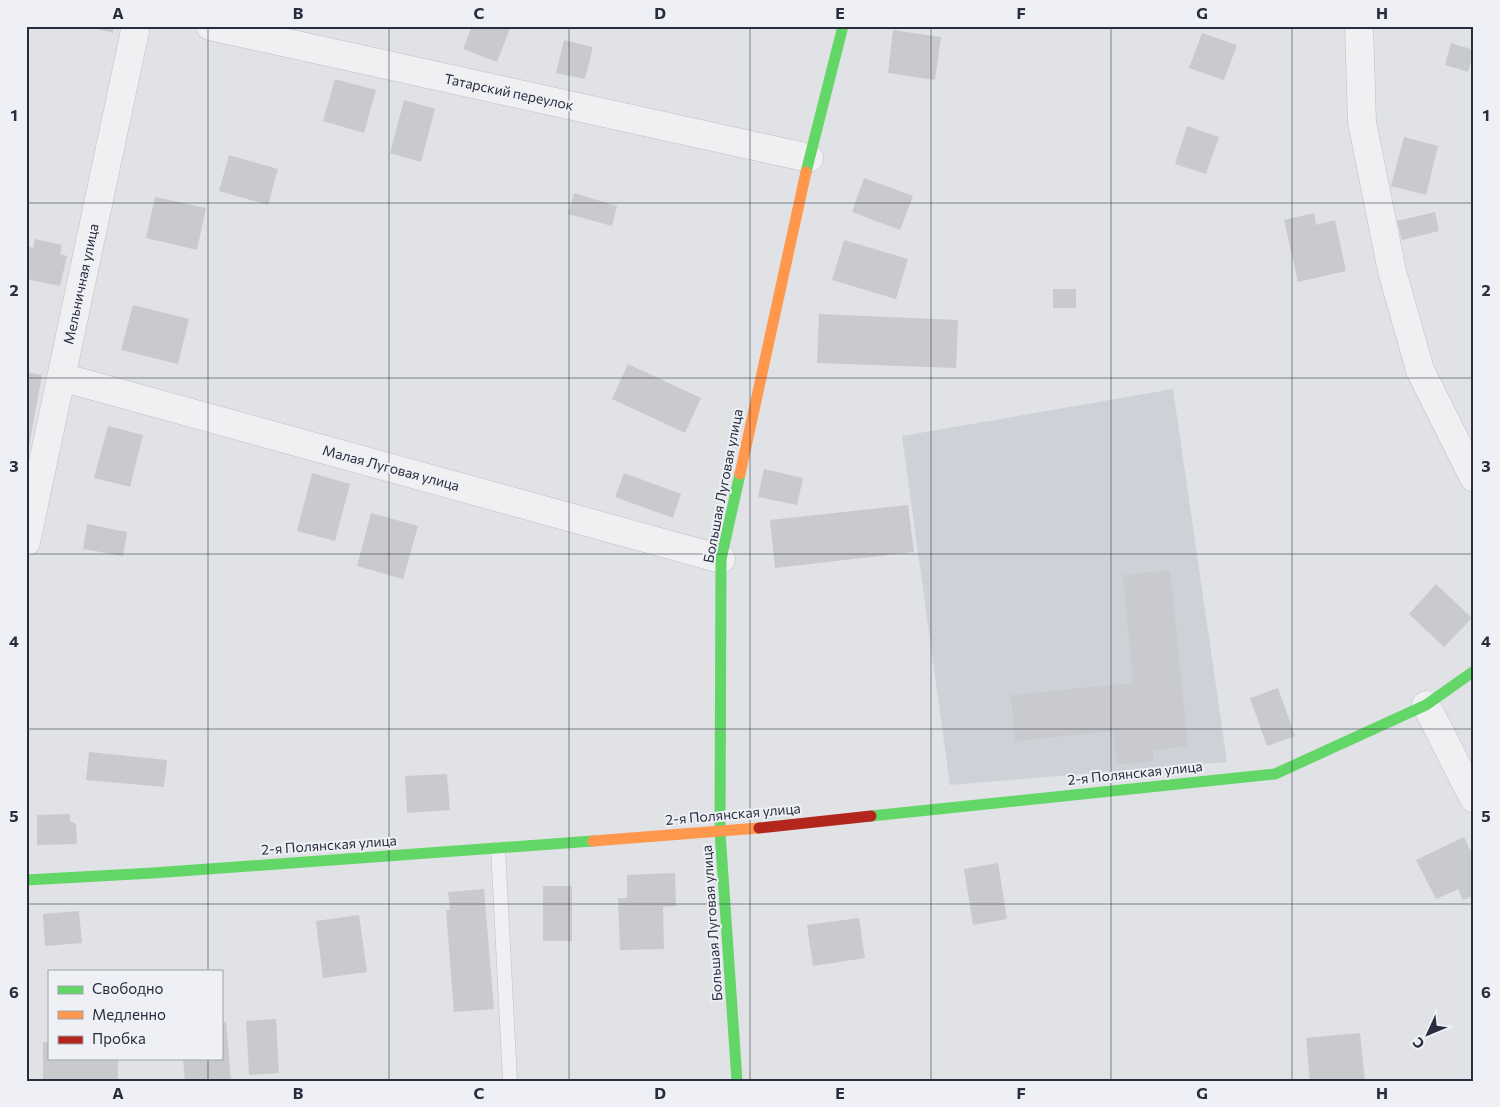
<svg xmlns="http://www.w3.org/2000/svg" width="1500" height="1107" viewBox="0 0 1500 1107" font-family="Commissioner,sans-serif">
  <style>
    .built { fill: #cfd1d8 }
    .building { fill: #c9cacd }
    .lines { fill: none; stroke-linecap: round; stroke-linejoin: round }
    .lane-casing { stroke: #bec0c3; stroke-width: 15 }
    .street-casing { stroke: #bec0c3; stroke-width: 29 }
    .path { stroke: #c2c3c9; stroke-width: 3; stroke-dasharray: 4 4; stroke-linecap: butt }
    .lane { stroke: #f0f0f2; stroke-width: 14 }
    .street { stroke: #f0f0f2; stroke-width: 28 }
    .fast { stroke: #63d668; stroke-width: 11 }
    .slow { stroke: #ff974d; stroke-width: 11 }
    .jam { stroke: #b3261e; stroke-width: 11 }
    .grid { fill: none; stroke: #282e3e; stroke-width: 1; stroke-opacity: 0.55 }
    .labels { text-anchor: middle; stroke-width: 4; stroke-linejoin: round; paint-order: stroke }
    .street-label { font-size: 14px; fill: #282e3e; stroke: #eef0f5 }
    .neatline { fill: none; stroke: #282e3e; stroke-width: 2 }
    .grid-label { font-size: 16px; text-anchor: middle; font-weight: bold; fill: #282e3e }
  </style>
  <rect width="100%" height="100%" fill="#e0e2e5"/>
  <path class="built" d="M1173,389L1227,762L950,785L902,436Z"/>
  <path class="building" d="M87,26H114L113,33Z
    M472,26H511L497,62L463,49Z
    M893,30L941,37L935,80L888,73Z
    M1202,33L1237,45L1224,80L1189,68Z
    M564,40L593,47L585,79L556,73Z
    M1451,43L1474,50L1468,72L1445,65Z
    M335,79L376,90L364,133L323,121Z
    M404,100L435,109L421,162L390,153Z
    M1187,126L1219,137L1206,174L1175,164Z
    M1404,137L1438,146L1426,195L1391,186Z
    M229,155L278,169L268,205L219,191Z
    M864,178L913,196L900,230L852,212Z
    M574,193L617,206L612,226L568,214Z
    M155,197L206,208L197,250L146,238Z
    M1435,212L1439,231L1402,240L1397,221Z
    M1314,213L1316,225L1335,220L1346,271L1298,282L1284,220Z
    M35,239L62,245L60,254L67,256L60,286L26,279V246L33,248Z
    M844,240L908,259L896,299L832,280Z
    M1053,289H1076V308H1053Z
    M133,305L189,319L178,364L121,350Z
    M819,314L958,320L956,368L817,363Z
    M628,364L701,398L685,433L612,399Z
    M26,372L42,375L28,451H26Z
    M108,426L143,435L130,487L94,478Z
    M764,469L803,478L797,505L758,497Z
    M312,473L350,484L335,541L297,531Z
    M624,473L681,494L673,518L615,497Z
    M908,505L914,552L775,568L770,520Z
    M371,513L418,526L403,579L357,566Z
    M87,524L127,532L123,556L83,549Z
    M1170,570L1188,746L1153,750V761L1117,765L1113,731L1015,741L1011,695L1133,683L1123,575Z
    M1436,584L1472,618L1444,647L1409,614Z
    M1278,688L1295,736L1267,746L1250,698Z
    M89,752L167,760L164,787L86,780Z
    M447,774L450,810L407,813L405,776Z
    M70,814V821L76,824L77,844L37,845V815Z
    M1464,837L1474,858V895L1463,900L1458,889L1436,899L1416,860Z
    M998,863L1007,919L973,925L964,869Z
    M675,873L676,906L663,907L664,949L620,950L618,898H627V875Z
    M543,886H572V941H543Z
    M484,889L494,1009L454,1012L446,910H450L448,892Z
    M79,911L82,943L45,946L43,914Z
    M359,915L367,972L323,978L316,921Z
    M859,918L865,958L813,966L807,925Z
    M276,1019L279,1073L249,1075L246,1021Z
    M221,1022H226L231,1081H185L183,1058H221Z
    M1360,1033L1365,1081H1310L1306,1038Z
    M43,1042H49V1058H118V1081H43Z"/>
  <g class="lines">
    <g class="lane-casing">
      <path id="lane" d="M498,848L510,1081"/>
    </g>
    <g class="street-casing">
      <path id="street" d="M210,26L809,158
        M1359,26L1362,122L1392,271L1420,370L1474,478
        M61,377L721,559
        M26,542L136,26
        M1426,705L1474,799"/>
    </g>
    <path class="path" d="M26,590V605"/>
    <use href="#lane" class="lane"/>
    <use href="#street" class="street"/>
    <path class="fast" d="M806,172L843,26
      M871,816L1275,774L1426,705L1474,671
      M26,880L153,873L593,841
      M737,1081L720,832L721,559L740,474"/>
    <path class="slow" d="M740,474L806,172
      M593,841L759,828"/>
    <path class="jam" d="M759,828L871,816"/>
  </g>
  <path class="grid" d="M208,26V971M389,26V1081M569,26V1081M750,26V1081M931,26V1081M1111,26V1081M1292,26V1081M26,203H1474M26,378H1474M26,554H1474M26,729H1474M26,904H1474M208,1058V1081"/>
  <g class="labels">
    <g class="street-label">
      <text transform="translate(509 92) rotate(12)" y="5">Татарский переулок</text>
      <text transform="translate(81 284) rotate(-78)" y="5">Мельничная улица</text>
      <text transform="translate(391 468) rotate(15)" y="5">Малая Луговая улица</text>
      <text transform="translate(723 486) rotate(-79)" y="5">Большая Луговая улица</text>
      <text transform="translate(1135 773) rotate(-6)" y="5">2-я Полянская улица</text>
      <text transform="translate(733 814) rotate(-5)" y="5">2-я Полянская улица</text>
      <text transform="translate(329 845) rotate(-4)" y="5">2-я Полянская улица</text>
      <text transform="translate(712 923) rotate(-94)" y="5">Большая Луговая улица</text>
    </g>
  </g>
  <rect width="1500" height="1107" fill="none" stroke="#eef0f5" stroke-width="55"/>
  <rect x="48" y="970" width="175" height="90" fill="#eef0f5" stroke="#9fa2ac"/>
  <rect x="58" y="986" width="25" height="8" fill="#63d668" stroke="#9fa2ac"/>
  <text x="92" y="994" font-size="15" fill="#282e3e">Свободно</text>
  <rect x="58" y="1011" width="25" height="8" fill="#ff974d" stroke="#9fa2ac"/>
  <text x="92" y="1020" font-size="15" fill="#282e3e">Медленно</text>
  <rect x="58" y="1036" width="25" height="8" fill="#b3261e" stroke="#9fa2ac"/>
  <text x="92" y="1044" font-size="15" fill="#282e3e">Пробка</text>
  <g transform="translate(1428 1034) rotate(226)" stroke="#eef0f5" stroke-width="4" paint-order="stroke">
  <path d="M0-4L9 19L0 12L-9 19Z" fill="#282e3e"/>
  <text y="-8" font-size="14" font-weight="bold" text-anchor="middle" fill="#282e3e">С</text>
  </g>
  <rect x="28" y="28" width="1444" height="1052" class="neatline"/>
  <g class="grid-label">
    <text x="118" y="19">A</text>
    <text x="298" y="19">B</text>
    <text x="479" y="19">C</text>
    <text x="660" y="19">D</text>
    <text x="840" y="19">E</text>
    <text x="1021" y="19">F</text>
    <text x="1202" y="19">G</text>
    <text x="1382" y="19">H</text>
    <text x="14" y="121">1</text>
    <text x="1486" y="121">1</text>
    <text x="14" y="296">2</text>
    <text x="1486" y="296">2</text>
    <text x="14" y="472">3</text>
    <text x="1486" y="472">3</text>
    <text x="14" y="647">4</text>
    <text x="1486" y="647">4</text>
    <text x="14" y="822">5</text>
    <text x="1486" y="822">5</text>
    <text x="14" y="998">6</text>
    <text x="1486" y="998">6</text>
    <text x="118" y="1099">A</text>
    <text x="298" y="1099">B</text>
    <text x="479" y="1099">C</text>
    <text x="660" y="1099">D</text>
    <text x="840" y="1099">E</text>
    <text x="1021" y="1099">F</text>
    <text x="1202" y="1099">G</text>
    <text x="1382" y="1099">H</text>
  </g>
</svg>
